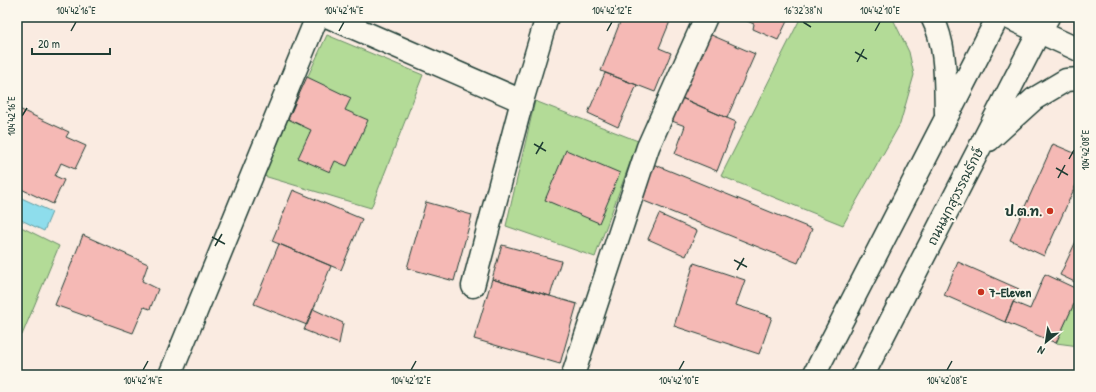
<svg xmlns="http://www.w3.org/2000/svg" width="1096" height="392" viewBox="0 0 1096 392" font-family="'Patrick Hand','Playpen Sans Thai',sans-serif">
  <style>
    .green { fill: #b3db97; stroke: #698c66 }
    .water { fill: #8eddec; stroke: #629da2 }
    .building { fill: #f5b9b5; stroke: #1f3d34 }
    .lines { fill: none; stroke-linecap: round; stroke-linejoin: round }
    .minor-casing { stroke: #1f3d34; stroke-width: 25 }
    .secondary-casing { stroke: #1f3d34; stroke-width: 25 }
    .primary-casing { stroke: #1f3d34; stroke-width: 25 }
    .minor { stroke: #fbf7ec; stroke-width: 22 }
    .secondary { stroke: #fbf7ec; stroke-width: 22 }
    .primary { stroke: #fbf7ec; stroke-width: 22 }
    .ticks { fill: none; stroke: #1f3d34; stroke-width: 1.5 }
    .poi-dot { fill: #c8321e; stroke: #fbf7ec; stroke-width: 1.5 }
    .labels { text-anchor: middle; stroke-width: 4; stroke-linejoin: round; paint-order: stroke }
    .street-label { font-size: 13px; fill: #1f3d34; stroke: #fbf7ec }
    .poi-label { font-size: 13px; font-weight: bold; fill: #1f3d34; stroke: #fbf7ec; text-anchor: end }
    .neatline { fill: none; stroke: #1f3d34; stroke-width: 1.5 }
    .ticks-label { font-size: 10px; text-anchor: middle; fill: #1f3d34 }
  </style>
  <rect width="100%" height="100%" fill="#faebe1"/>
  <filter id="ink" filterUnits="userSpaceOnUse"><feTurbulence type="fractalNoise" baseFrequency=".025" numOctaves="2"/><feDisplacementMap in="SourceGraphic" scale="8" xChannelSelector="R" yChannelSelector="G"/><feConvolveMatrix kernelMatrix="1 2 1 2 8 2 1 2 1" color-interpolation-filters="sRGB"/></filter>
  <g filter="url(#ink)">
    <path class="green" d="M801,17H892L909,52L914,75L900,124L843,225L721,176Z
      M327,35L423,75L371,208L264,176L288,119Z
      M535,101L638,141L595,257L506,226Z
      M17,225L59,246L22,335L17,333Z
      M1079,293V346L1056,343Z"/>
    <path class="water" d="M17,196L52,212L44,231L17,218Z"/>
    <path class="building" d="M622,17H667L671,19L659,48L671,53L655,92L601,71Z
      M738,17H789L778,40L753,29L754,24Z
      M709,34L755,54L727,118L682,98Z
      M605,73L637,85L618,127L588,113Z
      M307,77L351,98L345,110L368,120L347,166L335,161L330,172L298,158L311,130L288,119Z
      M679,97L736,122L717,171L675,154L685,126L672,121Z
      M19,109L69,132L66,137L86,146L75,169L61,163L55,176L64,180L53,204L17,187V113Z
      M1053,144L1079,155V178L1044,256L1010,240Z
      M566,150L620,173L599,223L545,200Z
      M653,164L812,229L798,263L639,199Z
      M293,190L362,219L341,270L272,241Z
      M426,202L472,215L454,281L407,268Z
      M659,214L697,231L686,256L648,239Z
      M83,235L148,264L142,281L158,289L150,309L144,307L133,333L55,305Z
      M1079,235V284L1060,275Z
      M279,244L331,266L307,325L254,304Z
      M502,245L561,261L550,296L492,279Z
      M958,262L1019,289L1005,322L944,295Z
      M694,263L745,280L736,305L772,317L759,354L674,326Z
      M1045,274L1079,290V293L1056,343L1005,322L1013,302L1030,309Z
      M492,279L577,304L560,364L474,339Z
      M313,309L343,323L339,344L304,330Z"/>
    <g class="lines">
      <g class="minor-casing">
        <path id="minor" d="M329,17L522,101
          M473,286L522,101L547,17
          M170,375L317,17
          M573,375L648,147L706,17"/>
      </g>
      <g class="secondary-casing">
        <path id="secondary" d="M932,17C947,46 945,81 946,114
          M989,140L1034,99L1066,80L1079,79
          M814,375L998,17
          M863,375L1039,32L1048,17"/>
      </g>
      <g class="primary-casing">
        <path id="primary" d="M1007,17L1079,50"/>
      </g>
      <use href="#minor" class="minor"/>
      <use href="#secondary" class="secondary"/>
      <use href="#primary" class="primary"/>
    </g>
  </g>
  <path class="ticks" d="M803,22L811,27M71,31L76,22M339,31L344,22M607,31L612,22M875,31L880,22M855,52L867,59M857,62L864,49M22,116L27,108M534,144L546,151M536,154L543,142M1069,159L1074,150M1056,168L1068,175M1058,178L1065,165M212,237L225,244M215,246L222,234M734,260L747,267M737,270L744,258M143,370L148,361M411,370L416,361M679,370L684,361M947,370L952,361"/>
  <g class="poi-dot">
    <circle cx="1050" cy="211" r="4"/>
    <circle cx="981" cy="292" r="4"/>
  </g>
  <g class="labels">
    <g class="street-label">
      <text transform="translate(955 196) rotate(-63)" y="5">ถนนมุกสุวรรณรักษ์</text>
    </g>
    <g class="poi-label">
      <text x="1042" y="216">ป.ต.ท.</text>
      <text x="989" y="297" text-anchor="start">7-Eleven</text>
    </g>
  </g>
  <rect width="1096" height="392" fill="none" stroke="#fbf7ec" stroke-width="44"/>
  <g transform="translate(1046 342) rotate(210)" stroke="#fbf7ec" stroke-width="3" paint-order="stroke">
  <path d="M0-3L7 15L0 10L-7 15Z" fill="#1f3d34"/>
  <text y="-6" font-size="11" font-weight="bold" text-anchor="middle" fill="#1f3d34">N</text>
  </g>
  <path d="M32 48v6h78v-6" fill="none" stroke="#1f3d34" stroke-width="2"/>
  <text x="38" y="48" font-size="12" fill="#1f3d34" stroke="#fbf7ec" stroke-width="3" paint-order="stroke">20 m</text>
  <rect x="22" y="22" width="1052" height="348" class="neatline"/>
  <g class="ticks-label">
    <text x="76" y="14">104°42'16"E</text>
    <text x="344" y="14">104°42'14"E</text>
    <text x="612" y="14">104°42'12"E</text>
    <text x="803" y="14">16°32'38"N</text>
    <text x="880" y="14">104°42'10"E</text>
    <text transform="translate(11 116) rotate(-90)" y="4">104°42'16"E</text>
    <text transform="translate(1085 150) rotate(-90)" y="4">104°42'08"E</text>
    <text x="143" y="384">104°42'14"E</text>
    <text x="411" y="384">104°42'12"E</text>
    <text x="679" y="384">104°42'10"E</text>
    <text x="947" y="384">104°42'08"E</text>
  </g>
</svg>
